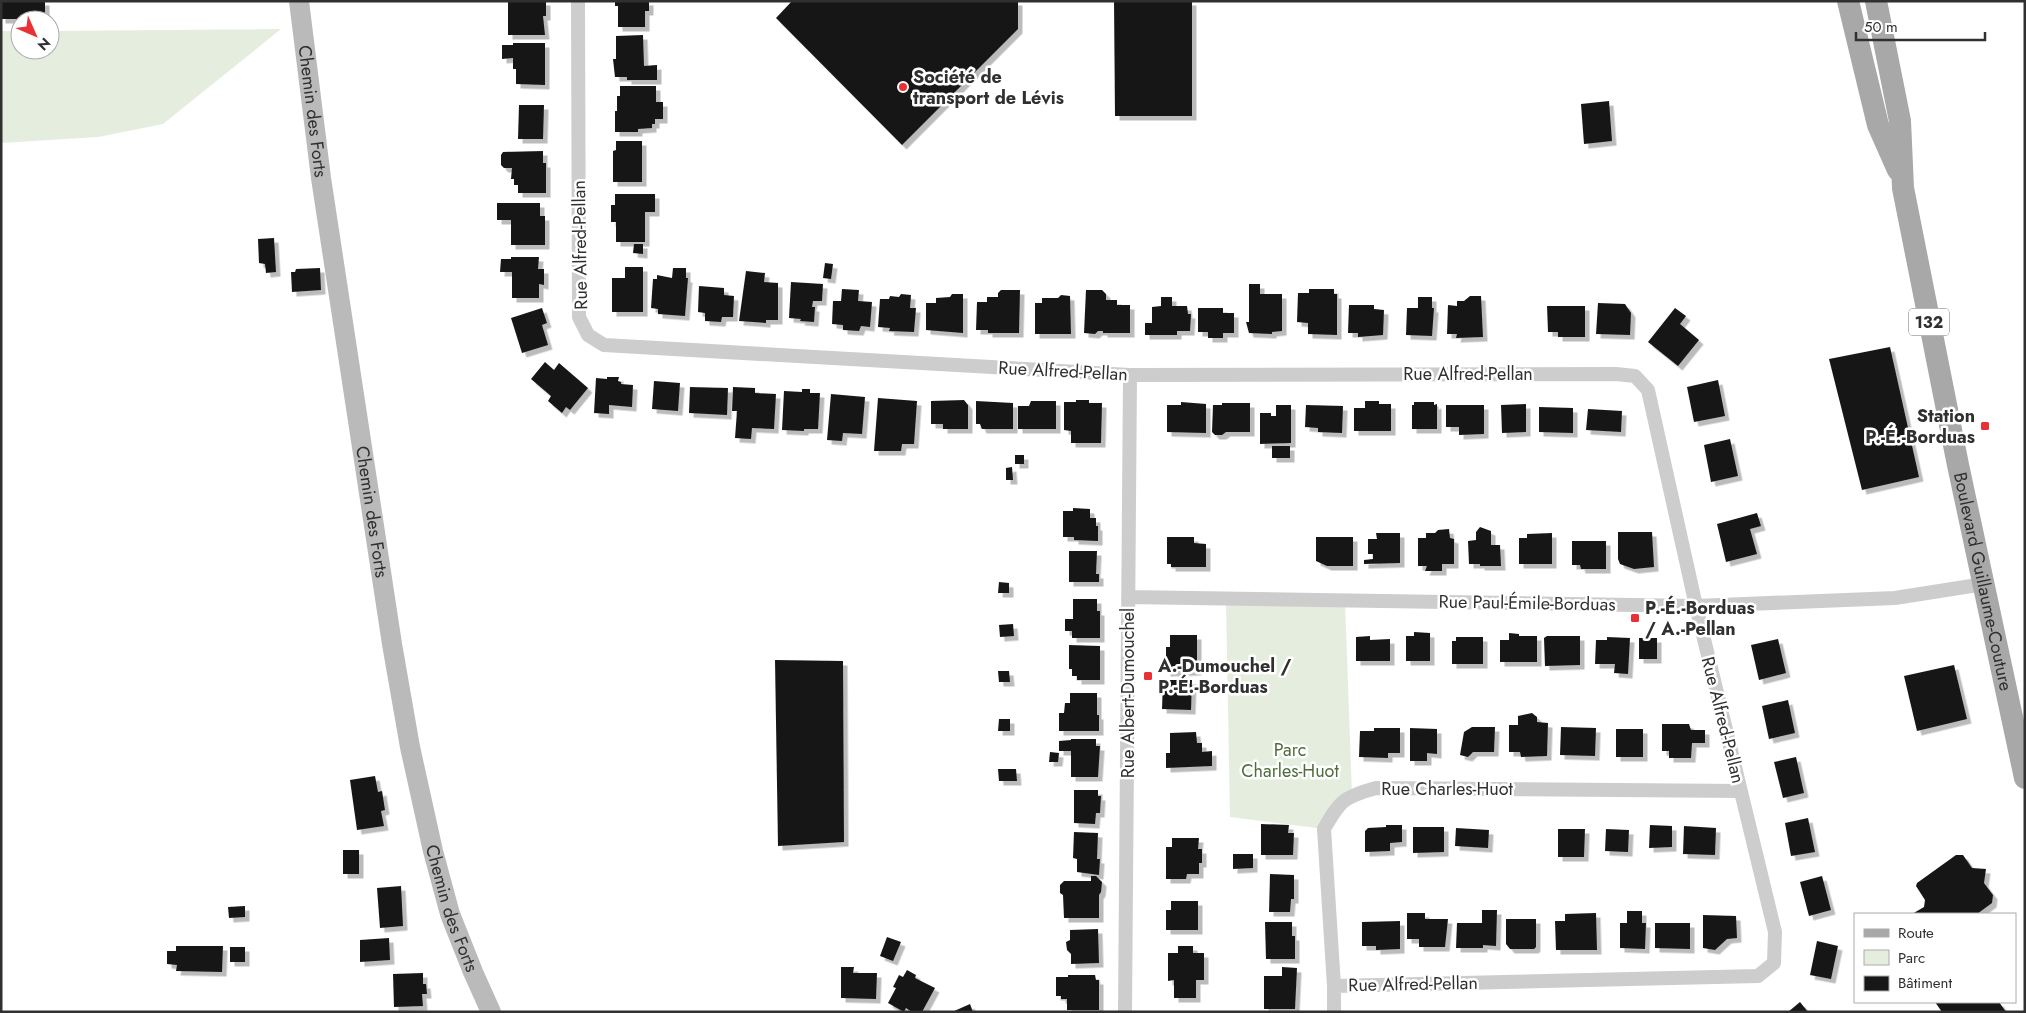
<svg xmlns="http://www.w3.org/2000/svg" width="2026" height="1013" viewBox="0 0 2026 1013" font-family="Jost,sans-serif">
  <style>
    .green { fill: #e5edde }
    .building { fill: #171717; filter: url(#shadow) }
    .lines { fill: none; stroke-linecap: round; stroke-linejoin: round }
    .street { stroke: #cdcdcd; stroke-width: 14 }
    .secondary { stroke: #bababa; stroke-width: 20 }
    .primary { stroke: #a8a8a8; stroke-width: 22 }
    .poi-dot { fill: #e73135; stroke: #fff; stroke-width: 2 }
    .labels { text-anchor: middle; stroke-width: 5; stroke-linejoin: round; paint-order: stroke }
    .shield { fill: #fff; stroke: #6e6e6e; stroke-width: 1 }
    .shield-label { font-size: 16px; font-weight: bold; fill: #303030 }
    .poi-label { font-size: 18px; font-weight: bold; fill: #303030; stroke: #fff; text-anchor: start }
    .street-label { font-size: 18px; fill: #303030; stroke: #fff }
    .park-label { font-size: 18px; fill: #506c3c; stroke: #fff }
  </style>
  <defs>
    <filter id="shadow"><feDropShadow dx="4.5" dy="4.5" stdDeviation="0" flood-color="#0004"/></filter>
  </defs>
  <rect width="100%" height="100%" fill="#fff"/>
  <path class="green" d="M281,29L163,124L98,137L1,143V31H20V50H50V31Z
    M1226,599L1345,600L1352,795L1324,829L1230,817Z"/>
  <path class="building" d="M1,1H45V19H1Z
    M508,1H546V16H543L545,35H508Z
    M615,1H649V11H645V27H618V6H615Z
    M792,1H1018V29L902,145L776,18Z
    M1114,1H1192V116H1115Z
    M643,35L644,66L657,65V80H627V77H615L613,59H616V36Z
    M513,43H545V85L516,84V69H513V58L502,59V45H513Z
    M620,86H656V102H663V119H655V124H652V128L638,129V132H615V111H617V96H620Z
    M1609,101L1612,141L1584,144L1581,104Z
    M519,105H544L543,139H518Z
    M616,141H642V182H613V151L616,150Z
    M543,151V163H546V193H518V185H514V179H511L512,168H504L501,165V155L503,152Z
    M615,194H655V212H645V242H616V222H611V205H615Z
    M497,203H540V216H545V245H511V220H497Z
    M274,238L276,272L266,273L265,264L259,263L258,239Z
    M634,244H643V254L633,253Z
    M511,257H539L538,269H544V285L539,284V298H512V272H500L501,259H511Z
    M825,263L833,264L831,279L823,278Z
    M625,267H643V312H612V278H625Z
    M320,268L321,290L292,292L291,272H295L296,269Z
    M673,268H686V278H688L685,316L658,314V309L651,308L653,279H657V275L672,278Z
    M746,271L765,273L764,282L778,283V320H766V323L739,321Z
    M791,282L823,284L822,301H813L812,307H815L814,322L800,321L801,319L789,318Z
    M1249,284H1260V294H1282V331L1272,332V334L1249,333L1246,322H1249Z
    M699,286L724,288V295L734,296L733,317H722L721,322L705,321V313L698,312Z
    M842,289L859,290L858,301L872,302L870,327L861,326L859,331L843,330V325L832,324L833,301H841Z
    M1309,289H1334V294H1337V335L1308,334V323L1297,322L1298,293H1309Z
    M1001,290H1020L1019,333H988V330H976L977,302H987V297H998V293Z
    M1086,290H1102L1106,294V300H1117V305H1130V333H1103V331H1098L1095,334L1084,333Z
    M901,294L911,295L910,308H916L914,332L889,331L890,328L878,327L880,299H889L890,296L899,297Z
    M952,294H963V333L926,330V303H936V298L950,297Z
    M1061,295L1070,296L1071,334H1035V303H1042V298H1058Z
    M1470,296H1481L1483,337L1456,338L1457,334H1447L1448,305L1457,306V301H1464Z
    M1161,297H1172V306H1187L1188,314H1191L1190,331H1177V335H1145V323H1152V307L1161,306Z
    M1418,297H1432V308H1434L1432,336L1406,335L1407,308H1418Z
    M1598,303L1625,304L1631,313L1630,335L1596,334Z
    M1349,305H1374V309L1384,310L1383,335L1358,337V333H1348Z
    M1547,306H1585V337H1558V332H1548Z
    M542,308L547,323L542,325L548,345L522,353L511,318Z
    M1198,308H1223V313H1234V333H1223V338H1208V332H1198Z
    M1675,308L1686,316L1680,324L1699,340L1678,366L1648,342Z
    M1890,347L1919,477L1862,490L1829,359Z
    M545,362L554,370L559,363L588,388L570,410L566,407L562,413L548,401L551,396L531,379Z
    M607,377H619L618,381L621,382V384L633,385L632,407L609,405V414L594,413L596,378L607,379Z
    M1718,380L1725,416L1694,422L1687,387Z
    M654,381L680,383L678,411L652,409Z
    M690,387L728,388L727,415L689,413Z
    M733,387L755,388V393L776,394L774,429L752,428L751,439L735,438L737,411H732Z
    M802,389H810V393H820L818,429H804V431L782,430L784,391L802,392Z
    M831,394L865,397L862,434L843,433L842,441L827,440Z
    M878,398L917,401L914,444H902L901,451H874Z
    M964,400L968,405V429H943V424H931V401Z
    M1076,400H1089V403H1102L1101,443H1071V431L1064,430V402H1076Z
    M976,401L1013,403V429H982L980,424H976Z
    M1031,401H1056V429H1018V406H1029Z
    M1365,401H1379V404H1391V431H1354V408H1365Z
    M1181,402L1206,404V433L1167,432V405H1181Z
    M1414,402H1434V405L1437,404V429H1412V405H1414Z
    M1222,403H1250V432H1226L1222,435H1215L1212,432L1213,405H1222Z
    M1526,404V432L1502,433L1501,405Z
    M1276,405H1291V443L1260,444V413H1271V416H1276Z
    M1306,405L1343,406L1342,433L1318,432V428L1305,427Z
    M1446,405H1484V434L1459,435V427H1446Z
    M1539,407L1573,408V433L1539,432Z
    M1588,409L1622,411L1621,432L1586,430Z
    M1730,439L1738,476L1711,482L1704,445Z
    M1272,446H1290V458H1272Z
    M1015,455H1024V464H1015Z
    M1012,467L1013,480H1006V468Z
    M1073,508L1090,509V518H1096V526H1098V541L1074,540V537H1063V511H1073Z
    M1757,513L1761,526L1750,529L1757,554L1726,562L1717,524Z
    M1480,527L1491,531V545H1500L1501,566H1480V564H1469L1468,541L1476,540V532Z
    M1449,529L1450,538L1454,539V564H1442V571H1425L1427,566H1418V538H1426V533H1435L1438,530Z
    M1618,532H1652L1654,567L1634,569L1620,564L1618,559Z
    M1376,533H1400V563L1364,564V560L1373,559V554H1368V539H1377Z
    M1552,533V564H1519V538H1527V534Z
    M1167,537H1194V543L1206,544V567H1171V564H1167Z
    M1316,537H1353V566H1327L1316,561Z
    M1572,541H1606V569H1581L1580,565H1572Z
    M1069,551H1097L1096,574H1099V582H1069Z
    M999,582L1009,583V593H998Z
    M1073,599H1097V611H1100V638H1072V631H1065V619H1073Z
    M1013,624L1014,636L1000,637L999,625Z
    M1414,632L1430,633V661H1406V636H1414Z
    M1509,633L1519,634V636H1537V662H1500V640H1509Z
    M1170,635H1197V671L1166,672V647H1170Z
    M1370,636V640L1390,639V661H1356V637Z
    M1547,636H1580V665L1545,666L1544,638Z
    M1456,637H1483V664H1452V641H1456Z
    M1607,637L1630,638L1628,674L1614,673L1615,664H1595L1596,640H1607Z
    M1639,638H1657V659H1639Z
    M1778,639L1786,673L1759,680L1751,645Z
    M1069,645L1100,646V680H1077V676H1072V669H1069Z
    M775,660L843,661L844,842L778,846Z
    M1954,665L1967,719L1917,731L1904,676Z
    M998,671H1009L1010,682H999Z
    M1163,680H1192L1191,710L1162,709Z
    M1070,693H1097V715H1099V731H1059V713H1064L1065,703H1070Z
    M1788,700L1795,733L1769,739L1762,706Z
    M1532,713L1537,717V722L1548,723L1547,756L1521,757L1520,752H1509V725H1518V716Z
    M999,719H1010V731H998Z
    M1662,724H1689L1691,730H1705V743H1692L1691,758H1669V751H1662Z
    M1472,727H1495L1494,752H1473L1468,757L1460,755L1464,732Z
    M1561,727L1596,728L1595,756L1560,755Z
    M1374,728H1400V753H1388V758L1359,757L1360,731H1374Z
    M1410,728L1437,729V754L1427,753V761H1410Z
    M1616,729H1643V757H1616Z
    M1196,732L1197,743H1202V752L1212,751V766L1166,768V753H1170V733Z
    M1071,739H1096V746H1100L1098,777H1071V751H1059V741L1071,740Z
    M1050,752L1059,753L1058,762H1049Z
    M1796,757L1804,793L1783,798L1774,762Z
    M998,769H1016L1017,781H999Z
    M375,776L378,792L382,791L385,810L381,811L384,826L357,830L350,780Z
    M1074,790H1098V796H1101L1100,813H1096L1095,824L1074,823Z
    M1808,818L1815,852L1791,856L1785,823Z
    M1261,824L1289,825L1288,833H1294L1293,855H1261Z
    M1386,825H1402V842L1390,843V851L1365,852V831L1368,828L1386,827Z
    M1650,825L1672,826V847L1649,848Z
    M1684,826L1716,828L1715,855L1683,854Z
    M1413,827H1444V852L1413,853Z
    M1456,828L1489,830L1488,848L1455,846Z
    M1558,829H1585L1584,857H1558Z
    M1606,829L1629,830L1628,852L1605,851Z
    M1074,832L1098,833L1097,859H1100L1099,875L1077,872V859L1073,858Z
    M1172,838H1199L1198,849H1202V863H1199V874H1187L1186,879H1166V847H1172Z
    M343,850H359V874H343Z
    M1233,854H1253V868L1233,869Z
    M1956,855H1963L1972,868L1986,869L1984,883L1993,895L1992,903L1977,914H1912L1924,907L1925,900L1916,886L1917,883Z
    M1270,874L1294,875V899H1291L1290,912H1269Z
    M1091,876H1096L1102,882L1101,892L1099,895V918H1064L1063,895L1060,893V885L1064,881H1091Z
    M1822,876L1831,910L1809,916L1800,882Z
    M401,886L403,926L380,928L377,888Z
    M1171,901H1198V930H1166V910H1171Z
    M245,906V917L229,918L228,907Z
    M1482,910H1497L1496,946L1483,945V948H1456L1457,923H1482Z
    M1627,911H1642V923H1646L1645,949L1620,948V923H1627Z
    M1407,913H1425V919H1448L1445,947H1419V939H1407Z
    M1596,913L1597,950H1556L1555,921H1565V914Z
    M1703,915L1736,916L1737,938L1727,939L1715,950L1703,948Z
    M1506,919H1536V947L1534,949H1510L1506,944Z
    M1400,921V949L1376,950V946H1362V922Z
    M1265,922H1292V936H1295V959H1266Z
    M1655,923H1690V949L1655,948Z
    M1098,929L1099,963L1071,964V954L1067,950L1066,942L1070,940V930Z
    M887,937L901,942L893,961L880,956Z
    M389,938L390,960L360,962V940Z
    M1817,941L1838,946L1831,979L1810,975Z
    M176,946H223L222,972L176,971L177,965L167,964V951H176Z
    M1178,946H1193V953H1204V980H1196V998H1174V980L1168,981V953H1178Z
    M230,947H245V962H230Z
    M841,967H854L853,973H877L876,999L841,998Z
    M1282,967L1297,968L1295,1009H1264V976H1282Z
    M907,970L916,975L915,978L935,988L922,1012H912L906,1008L904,1012L888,1003L896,988L893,987L899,975L903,977Z
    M423,973V984H426L427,994H422L423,1006L394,1007L393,974Z
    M1068,975H1095L1096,980H1099V1010H1067V999H1061V996H1056V977H1068Z
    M1800,1002L1808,1012H1788Z
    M1935,1002H1999L2006,1012H1942Z
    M970,1004L973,1012H952Z"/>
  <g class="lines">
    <path class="street" d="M578,1L579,317L588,335L604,345L1130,375L1616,374L1635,376L1648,390L1696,606L1775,932L1774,963L1758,976L1334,986
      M1128,597L1696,606L1895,598L1984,584
      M1125,1012L1130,375
      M1334,1012V986L1324,829C1340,801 1343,797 1376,788L1740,791"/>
    <path class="secondary" id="s1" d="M299,1L321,178L392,644L410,747L433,851L450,914L473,972L491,1012"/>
    <g class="primary">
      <path d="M1848,1L1878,125L1898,170"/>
      <path id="s2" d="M1876,1L1900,121L1903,188L1958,465L2025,778"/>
    </g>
  </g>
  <g class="poi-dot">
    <circle cx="903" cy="87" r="5"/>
    <rect x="1980" y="421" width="10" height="10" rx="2.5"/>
    <rect x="1630" y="613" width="10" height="10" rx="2.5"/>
    <rect x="1143" y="671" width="10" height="10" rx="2.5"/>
  </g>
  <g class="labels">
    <rect class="shield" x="1909" y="308.5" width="40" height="27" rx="4"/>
    <g class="shield-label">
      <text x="1929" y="328">132</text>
    </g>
    <g class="poi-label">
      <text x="913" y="83">Société de<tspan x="913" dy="21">transport de Lévis</tspan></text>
      <text x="1975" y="422" text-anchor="end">Station<tspan x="1975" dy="21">P.-É.-Borduas</tspan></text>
      <text x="1645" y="614">P.-É.-Borduas<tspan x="1645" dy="21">/ A.-Pellan</tspan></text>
      <text x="1158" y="672">A.-Dumouchel /<tspan x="1158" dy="21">P.-É.-Borduas</tspan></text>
    </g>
    <g class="street-label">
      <text dy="6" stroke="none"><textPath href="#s1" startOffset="111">Chemin des Forts</textPath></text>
      <text transform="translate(580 245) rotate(-91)" y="6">Rue Alfred-Pellan</text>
      <text transform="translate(1063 371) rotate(3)" y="6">Rue Alfred-Pellan</text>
      <text x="1468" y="380">Rue Alfred-Pellan</text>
      <text dy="6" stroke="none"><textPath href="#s1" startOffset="516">Chemin des Forts</textPath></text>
      <text dy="6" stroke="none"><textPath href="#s2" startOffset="591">Boulevard Guillaume-Couture</textPath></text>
      <text transform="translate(1527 603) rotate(1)" y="6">Rue Paul-Émile-Borduas</text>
      <text transform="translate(1128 693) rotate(-90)" y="6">Rue Albert-Dumouchel</text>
      <text transform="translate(1723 720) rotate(76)" y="6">Rue Alfred-Pellan</text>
      <text x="1447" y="795">Rue Charles-Huot</text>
      <text dy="6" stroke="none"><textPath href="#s1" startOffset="921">Chemin des Forts</textPath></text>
      <text transform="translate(1413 984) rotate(-1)" y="6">Rue Alfred-Pellan</text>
    </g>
    <g class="park-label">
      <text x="1290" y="756">Parc<tspan x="1290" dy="21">Charles-Huot</tspan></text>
    </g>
  </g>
  <rect width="2026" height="1013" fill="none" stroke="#303030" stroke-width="5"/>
  <rect x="1854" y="913" width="162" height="90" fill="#ffffff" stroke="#acacac"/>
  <rect x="1864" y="929" width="25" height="8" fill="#a8a8a8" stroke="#acacac"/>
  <text x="1898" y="938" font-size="15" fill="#303030">Route</text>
  <rect x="1864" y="950" width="25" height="15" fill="#e5edde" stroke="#acacac"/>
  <text x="1898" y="963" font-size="15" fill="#303030">Parc</text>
  <rect x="1864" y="976" width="25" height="15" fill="#171717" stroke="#acacac"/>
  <text x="1898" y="988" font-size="15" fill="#303030">Bâtiment</text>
  <g transform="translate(35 35) rotate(135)"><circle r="24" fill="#ffffff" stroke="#acacac"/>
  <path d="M0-4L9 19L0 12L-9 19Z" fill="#e73135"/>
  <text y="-8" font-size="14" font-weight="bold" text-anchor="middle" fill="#303030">N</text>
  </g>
  <path d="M1856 32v8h129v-8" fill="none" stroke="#303030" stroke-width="2.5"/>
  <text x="1864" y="32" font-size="15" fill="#303030" stroke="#ffffff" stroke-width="4" paint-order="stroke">50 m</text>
</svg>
